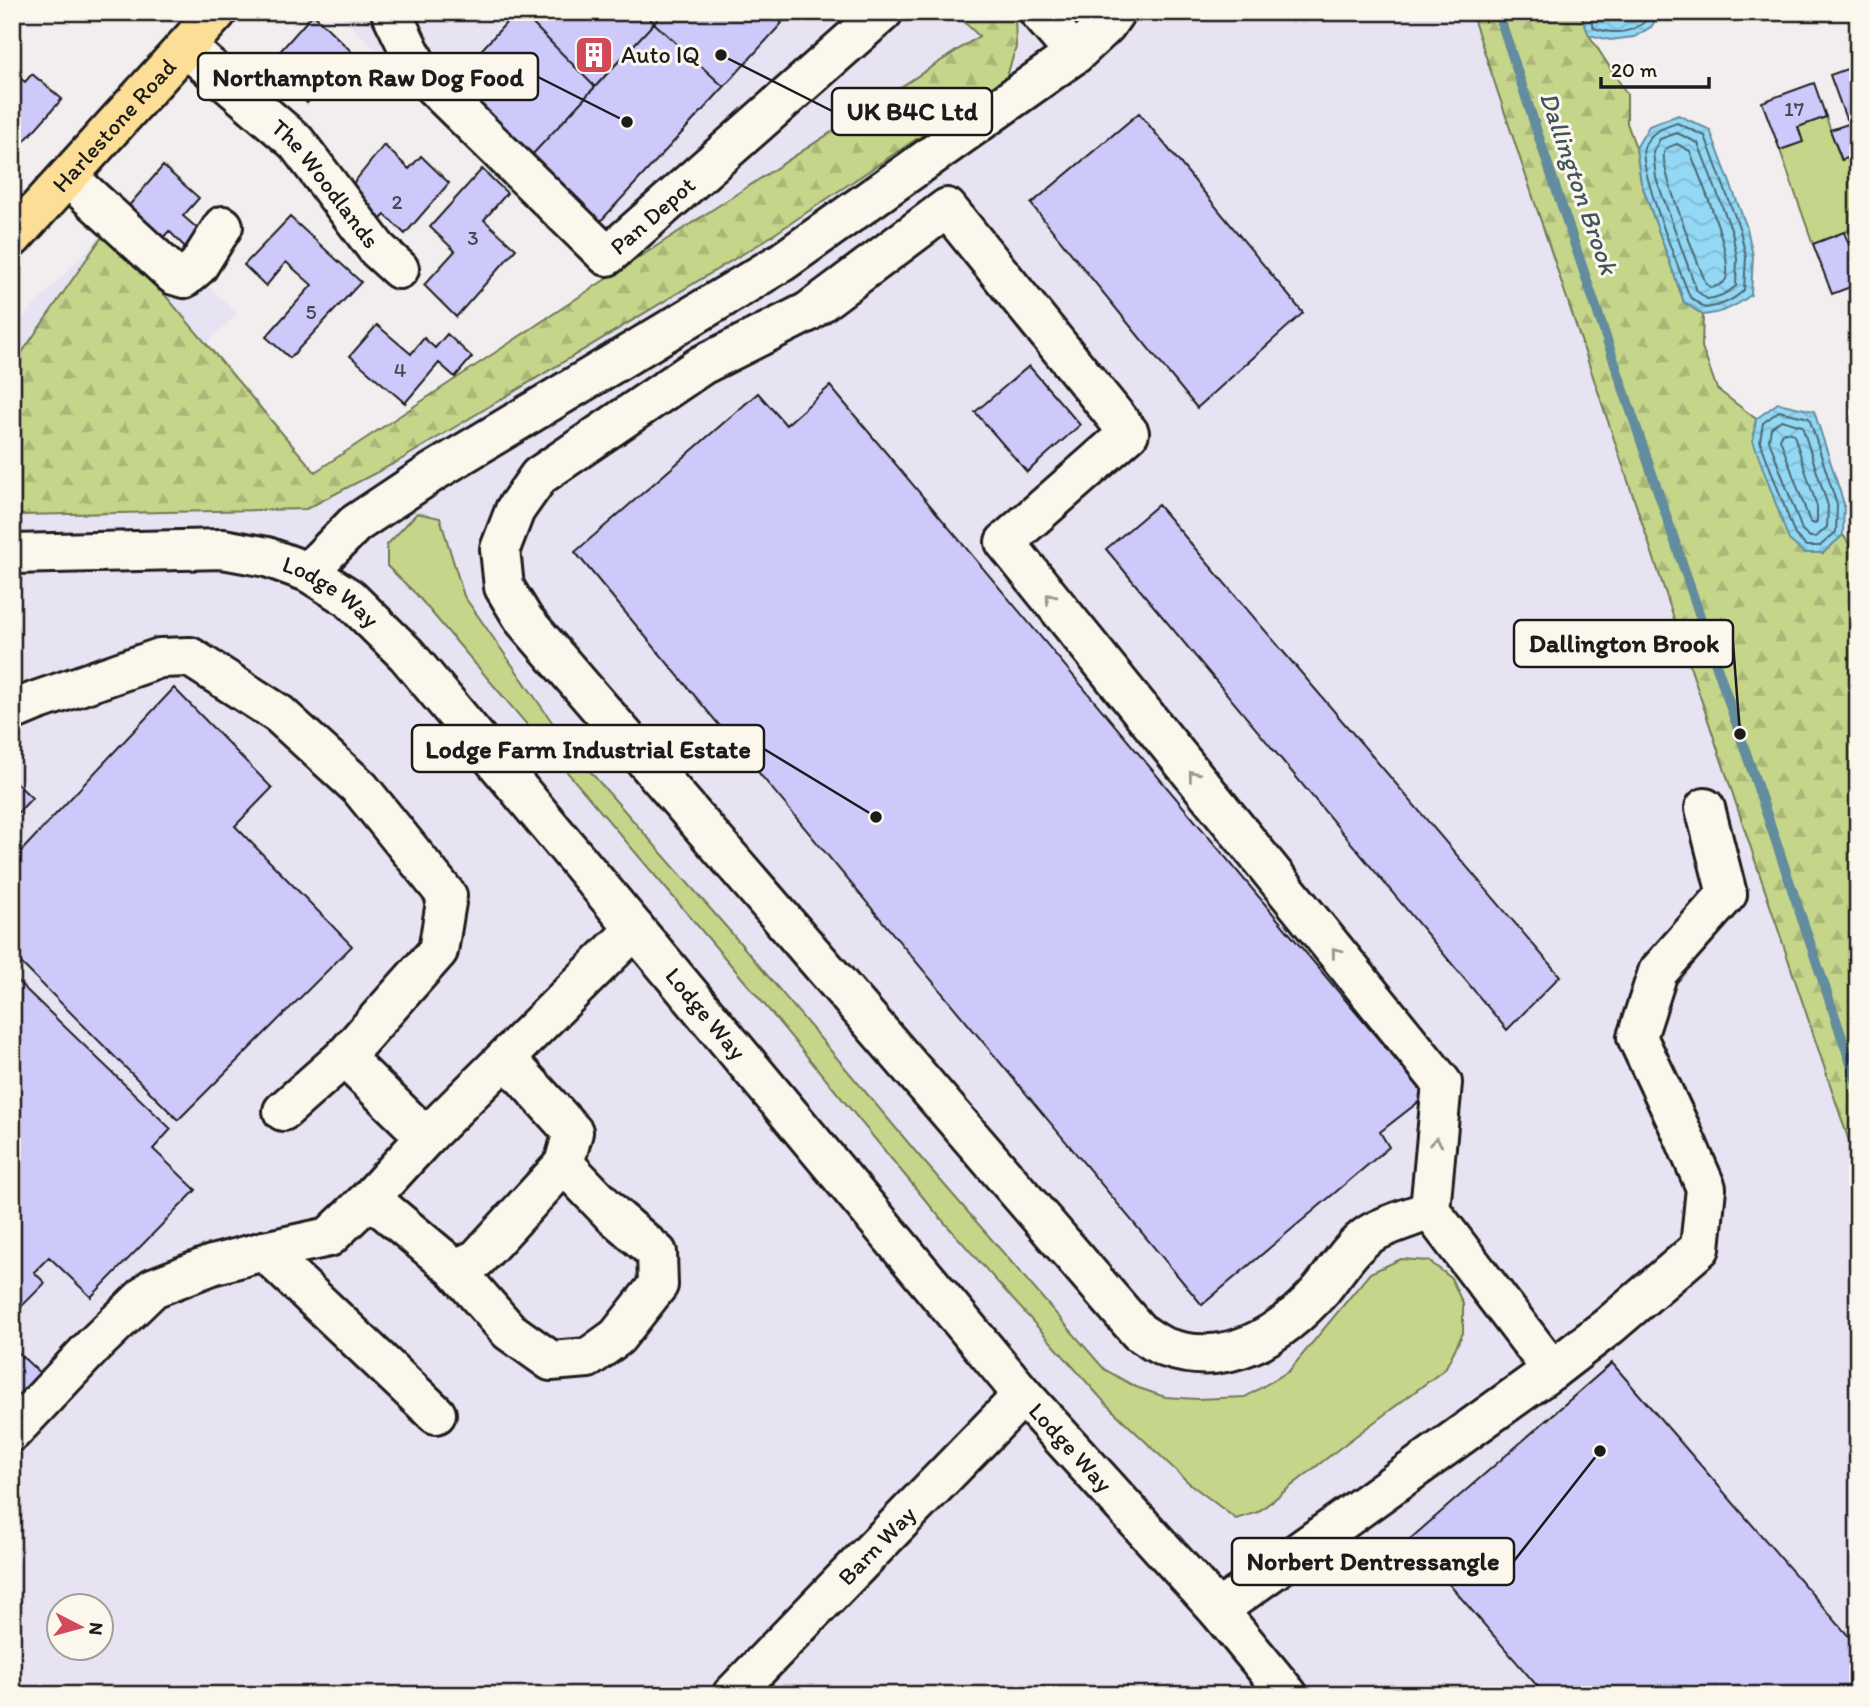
<svg xmlns="http://www.w3.org/2000/svg" width="1870" height="1707" viewBox="0 0 1870 1707" font-family="Itim,sans-serif">
  <style>
    .built { fill: #e7e3f3; fill-rule: evenodd }
    .green { fill: #c5d68b; stroke: #707954; stroke-width: 2 }
    .forest { fill: url(#forest-firs); stroke: #707954; stroke-width: 2 }
    .water { fill: url(#water-waves); stroke: #638d9e; stroke-width: 2 }
    .lines { fill: none; stroke-linecap: round; stroke-linejoin: round }
    .shore { stroke: #4c6773; stroke-width: 2 }
    .stream { stroke: #638d9e; stroke-width: 10 }
    .building { fill: #cec9fb; stroke: #1c1c1c; stroke-width: 2 }
    .minor-casing { stroke: #1c1c1c; stroke-width: 44 }
    .major-casing { stroke: #1c1c1c; stroke-width: 44 }
    .minor { stroke: #fbf7ec; stroke-width: 38 }
    .major { stroke: #fdde96; stroke-width: 38 }
    .oneway { stroke: #97948e }
    .labels { text-anchor: middle; stroke-width: 6; stroke-linejoin: round; paint-order: stroke }
    .number-label { font-size: 21px; fill: #484754 }
    .poi-label { font-size: 24px; fill: #1c1c1c; stroke: #fbf7ec; text-anchor: start }
    .street-label { font-size: 24px; fill: #1c1c1c; stroke: #fbf7ec }
    .water-label { font-size: 26px; font-style: italic; fill: #40545d; stroke: #fbf7ec }
    .leader { fill: none; stroke: #1c1c1c; stroke-width: 2.5 }
    .callout-dot { fill: #1c1c1c; stroke: #fbf7ec; stroke-width: 2.5 }
    .callout { fill: #fbf7ec; stroke: #1c1c1c; stroke-width: 2.5 }
    .callout-label { font-size: 26px; text-anchor: middle; font-weight: bold; fill: #1c1c1c }
  </style>
  <defs>
    <pattern id="forest-firs" width="22" height="20" patternUnits="userSpaceOnUse" patternTransform="scale(1.75)"><rect width="22" height="20" fill="#c5d68b"/><path d="M5 1l3.5 6h-7zM16 11l3.5 6h-7z" fill="#a9b777"/></pattern>
    <pattern id="water-waves" width="16" height="10" patternUnits="userSpaceOnUse" patternTransform="scale(1.75)"><rect width="16" height="10" fill="#93d8f5"/><path d="M0 5q4-4 8 0t8 0" fill="none" stroke="#7eb9d1"/></pattern>
  </defs>
  <rect width="100%" height="100%" fill="#f2eeef"/>
  <filter id="ink" filterUnits="userSpaceOnUse"><feTurbulence type="fractalNoise" baseFrequency=".0143" numOctaves="2"/><feDisplacementMap in="SourceGraphic" scale="14" xChannelSelector="R" yChannelSelector="G"/><feConvolveMatrix kernelMatrix="1 2 1 2 8 2 1 2 1" color-interpolation-filters="sRGB"/></filter>
  <g filter="url(#ink)">
    <path class="built" d="M337,12H1471L1858,1168V1695H12V329L126,209L238,314L206,344L315,472L609,277ZM60,1606H102V1648H60Z"/>
    <path class="green" d="M1826,117L1841,160L1858,154V227L1813,244L1780,150L1802,142L1798,127Z
      M417,513L440,518L464,596L573,752L735,937L921,1158L1104,1369L1136,1387L1165,1397L1197,1399L1245,1397L1289,1371L1370,1273L1401,1259L1429,1261L1451,1278L1463,1304V1333L1445,1369L1345,1444L1258,1512L1236,1519L1189,1483L1107,1405L936,1213L759,998L416,594L387,566V545Z"/>
    <path class="forest" d="M954,12H1013L1015,14L1016,47L1006,79L761,243L397,462L306,509L21,515L12,507V367L108,228L315,472L609,277L979,36Z
      M1471,12H1580L1589,35L1627,94V123L1636,148L1641,182L1684,302L1703,315L1702,347L1717,389L1756,419L1753,441L1823,553L1843,535L1858,556V1168Z"/>
    <path class="water" d="M1580,12H1661L1651,27L1634,37L1610,40L1589,35Z
      M1678,115L1710,130L1747,228L1753,256L1751,295C1736,306 1723,313 1703,315L1684,302L1641,182L1636,148L1649,126Z
      M1778,403L1814,411L1844,504L1843,535L1823,553H1804L1789,540L1753,441L1756,419Z"/>
    <g class="lines">
      <path class="shore" d="M1588,12L1594,28C1617,36 1639,33 1653,12
        M1677,123L1705,136L1740,230L1746,257L1744,290C1733,301 1720,306 1705,308L1690,297C1680,272 1638,168 1644,148C1649,132 1663,128 1677,123Z
        M1677,133L1698,143L1732,232L1737,258L1736,286C1728,293 1718,298 1707,299L1697,291L1656,178L1653,152L1660,139Z
        M1677,144L1690,151C1699,177 1734,255 1726,279C1724,284 1717,286 1712,288L1706,284C1698,262 1660,170 1664,153C1665,147 1672,146 1677,144Z
        M1779,411L1809,418L1837,505L1836,532L1820,546H1806L1795,535L1760,441L1763,423Z
        M1781,420L1802,426L1828,506L1827,527L1816,537H1810L1802,530L1769,440L1771,428Z
        M1784,432L1792,433L1794,435L1817,507V521L1815,524L1810,522L1780,439L1781,434Z"/>
      <path class="stream" d="M1498,12L1548,165L1858,1085"/>
    </g>
    <path class="building" d="M516,12H521L595,87L531,156L453,81Z
      M521,12H644L654,23L595,87Z
      M664,12H771L782,23L724,87L654,23Z
      M1757,12H1788L1761,22Z
      M313,14L353,53L307,103L268,65Z
      M654,23L724,87L598,224L531,156Z
      M1858,65V114L1846,119L1830,75Z
      M12,72L25,82L32,74L62,99L12,155Z
      M1814,83L1826,117L1798,127L1803,142L1780,150L1762,102Z
      M1139,113L1303,313L1197,408L1031,204Z
      M1848,124L1858,150V154L1842,160L1830,130Z
      M384,145L409,169L421,156L449,183L405,234L385,215L380,220L348,190Z
      M163,166L199,198L183,216L198,229L185,247L169,231L160,241L126,209Z
      M482,169L507,193L484,220L516,249L456,317L424,285L455,251L430,227Z
      M290,217L361,282L290,358L266,337L312,285L286,262L266,286L244,265Z
      M1844,232L1858,268V284L1832,294L1813,244Z
      M377,325L411,354L424,338L435,348L447,334L472,357L455,377L439,363L405,403L350,356Z
      M1029,366L1080,425L1027,472L975,412Z
      M830,386L1426,1096L1380,1132L1389,1147L1202,1305L575,552L758,393L786,425Z
      M1158,505L1560,976L1507,1030L1106,549Z
      M174,688L272,788L235,826L352,946L178,1120L12,954V861Z
      M12,779L32,798L12,819Z
      M12,976L171,1129L153,1149L196,1190L91,1297L49,1257L34,1272L45,1283L19,1309L12,1303Z
      M12,1347L44,1377L12,1409Z
      M1612,1363L1858,1647V1695H1545L1410,1539Z"/>
    <g class="lines">
      <g class="minor-casing">
        <g id="minor">
          <path id="s1" d="M391,12L421,74L607,256L883,12"/>
          <path d="M1039,12L1075,54"/>
          <path id="s2" d="M186,47L296,142L377,249L399,269"/>
          <path d="M68,177L174,275L184,278L198,266L223,226"/>
          <path id="s3" d="M12,554L223,549L267,557L308,572L349,598L407,655L1023,1395L1218,1610L1288,1695"/>
          <path d="M308,572L355,524L433,472L782,262L1075,54L1106,25L1115,12"/>
          <path d="M12,711L36,701L160,658L190,657L279,714L360,788L447,896L438,951L344,1057L426,1137"/>
          <path d="M283,1111L344,1057"/>
          <path d="M370,1198L455,1269L509,1331L551,1361L588,1358L617,1337L658,1285L657,1253L612,1214L564,1164L573,1132L506,1058"/>
          <path d="M1430,1210C1413,1217 1385,1225 1370,1234C1350,1247 1336,1272 1321,1290C1281,1335 1229,1369 1167,1348C1157,1345 1148,1337 1139,1332L524,620L504,587L500,549L515,510L539,476L702,365L808,312L947,208L1129,433L1005,542L1442,1083L1430,1210L1552,1370"/>
          <path d="M264,1251L436,1414"/>
          <path d="M455,1269L477,1259L564,1164"/>
          <path d="M12,1432L94,1345L153,1288L212,1265L264,1251L329,1237L370,1198L426,1137L635,929"/>
          <path d="M1218,1610L1552,1370L1609,1326L1700,1248L1706,1188L1680,1128L1637,1037L1658,972L1727,894L1705,808"/>
          <path id="s4" d="M732,1695L1023,1395"/>
        </g>
      </g>
      <g class="major-casing">
        <g id="major">
          <path id="s5" d="M12,238L217,12"/>
        </g>
      </g>
      <use href="#minor" class="minor"/>
      <use href="#major" class="major"/>
    </g>
    <defs><path id="oneway-chevron" d="M-2-3.5L2.5 0L-2 3.5" fill="none" stroke-width="1.6" stroke-linecap="round" stroke-linejoin="round" transform="scale(1.75)"/></defs>
    <g class="oneway">
      <use href="#oneway-chevron" transform="translate(1050 598) rotate(-129)"/>
      <use href="#oneway-chevron" transform="translate(1193 775) rotate(-129)"/>
      <use href="#oneway-chevron" transform="translate(1336 952) rotate(-129)"/>
      <use href="#oneway-chevron" transform="translate(1436 1142) rotate(-85)"/>
    </g>
  </g>
  <defs>
    <g id="building-square" transform="scale(2.0125)"><rect x="-9" y="-9" width="18" height="18" rx="4" fill="#d1495b" stroke="#fbf7ec"/><path d="M-4-6H4V6H1V3H-1V6H-4ZM-2.5-4.3h1.7v1.8h-1.7ZM.8-4.3h1.7v1.8H.8ZM-2.5-1h1.7V.8h-1.7ZM.8-1h1.7V.8H.8Z" fill="#fff"/></g>
  </defs>
  <g fill-rule="evenodd">
    <use href="#building-square" x="594" y="55"/>
  </g>
  <g class="labels">
    <g class="number-label">
      <text x="1794" y="116">17</text>
      <text x="397" y="209">2</text>
      <text x="473" y="245">3</text>
      <text x="311" y="319">5</text>
      <text x="400" y="377">4</text>
    </g>
    <g class="poi-label">
      <text x="621" y="63">Auto IQ</text>
    </g>
    <g class="street-label">
      <text dy="8" stroke="none"><textPath href="#s5" startOffset="152">Harlestone Road</textPath></text>
      <text dy="8" stroke="none"><textPath href="#s2" startOffset="196">The Woodlands</textPath></text>
      <text dy="8" stroke="none"><textPath href="#s1" startOffset="390">Pan Depot</textPath></text>
      <text dy="8" stroke="none"><textPath href="#s3" startOffset="329">Lodge Way</textPath></text>
      <text dy="8" stroke="none"><textPath href="#s3" startOffset="896">Lodge Way</textPath></text>
      <text dy="8" stroke="none"><textPath href="#s3" startOffset="1463">Lodge Way</textPath></text>
      <text dy="8" stroke="none"><textPath href="#s4" startOffset="208">Barn Way</textPath></text>
    </g>
    <g class="water-label">
      <text transform="translate(1579 183) rotate(71)" y="9">Dallington Brook</text>
    </g>
  </g>
  <path class="leader" d="M627 122L538 77M721 55L832 111M1740 734L1733 643M876 817L764 749M1600 1451L1514 1561"/>
  <g class="callout-dot">
    <circle cx="627" cy="122" r="7"/>
    <circle cx="721" cy="55" r="7"/>
    <circle cx="1740" cy="734" r="7"/>
    <circle cx="876" cy="817" r="7"/>
    <circle cx="1600" cy="1451" r="7"/>
  </g>
  <g class="callout">
    <rect x="198" y="53" width="340" height="47" rx="7"/>
    <rect x="832" y="88" width="160" height="47" rx="7"/>
    <rect x="1514" y="620" width="219" height="47" rx="7"/>
    <rect x="412" y="725" width="352" height="47" rx="7"/>
    <rect x="1232" y="1538" width="282" height="47" rx="7"/>
  </g>
  <g class="callout-label">
    <text x="368" y="86">Northampton Raw Dog Food</text>
    <text x="912" y="120">UK B4C Ltd</text>
    <text x="1624" y="652">Dallington Brook</text>
    <text x="588" y="758">Lodge Farm Industrial Estate</text>
    <text x="1373" y="1570">Norbert Dentressangle</text>
  </g>
  <rect width="1870" height="1707" fill="none" stroke="#fbf7ec" stroke-width="42"/>
  <rect x="21" y="21" width="1828" height="1665" fill="none" stroke="#1c1c1c" stroke-width="2.5" filter="url(#ink)"/>
  <g transform="translate(80 1627) rotate(96)"><circle r="33" fill="#fbf7ec" stroke="#a29f99" stroke-width="2"/>
  <path d="M0-5L12 26L0 18L-12 26Z" fill="#d1495b"/>
  <text y="-10" font-size="19" font-weight="bold" text-anchor="middle" fill="#1c1c1c">N</text>
  </g>
  <path d="M1601 77v10h108v-10" fill="none" stroke="#1c1c1c" stroke-width="3.5"/>
  <text x="1611" y="77" font-size="21" fill="#1c1c1c" stroke="#fbf7ec" stroke-width="5" paint-order="stroke">20 m</text>
</svg>
